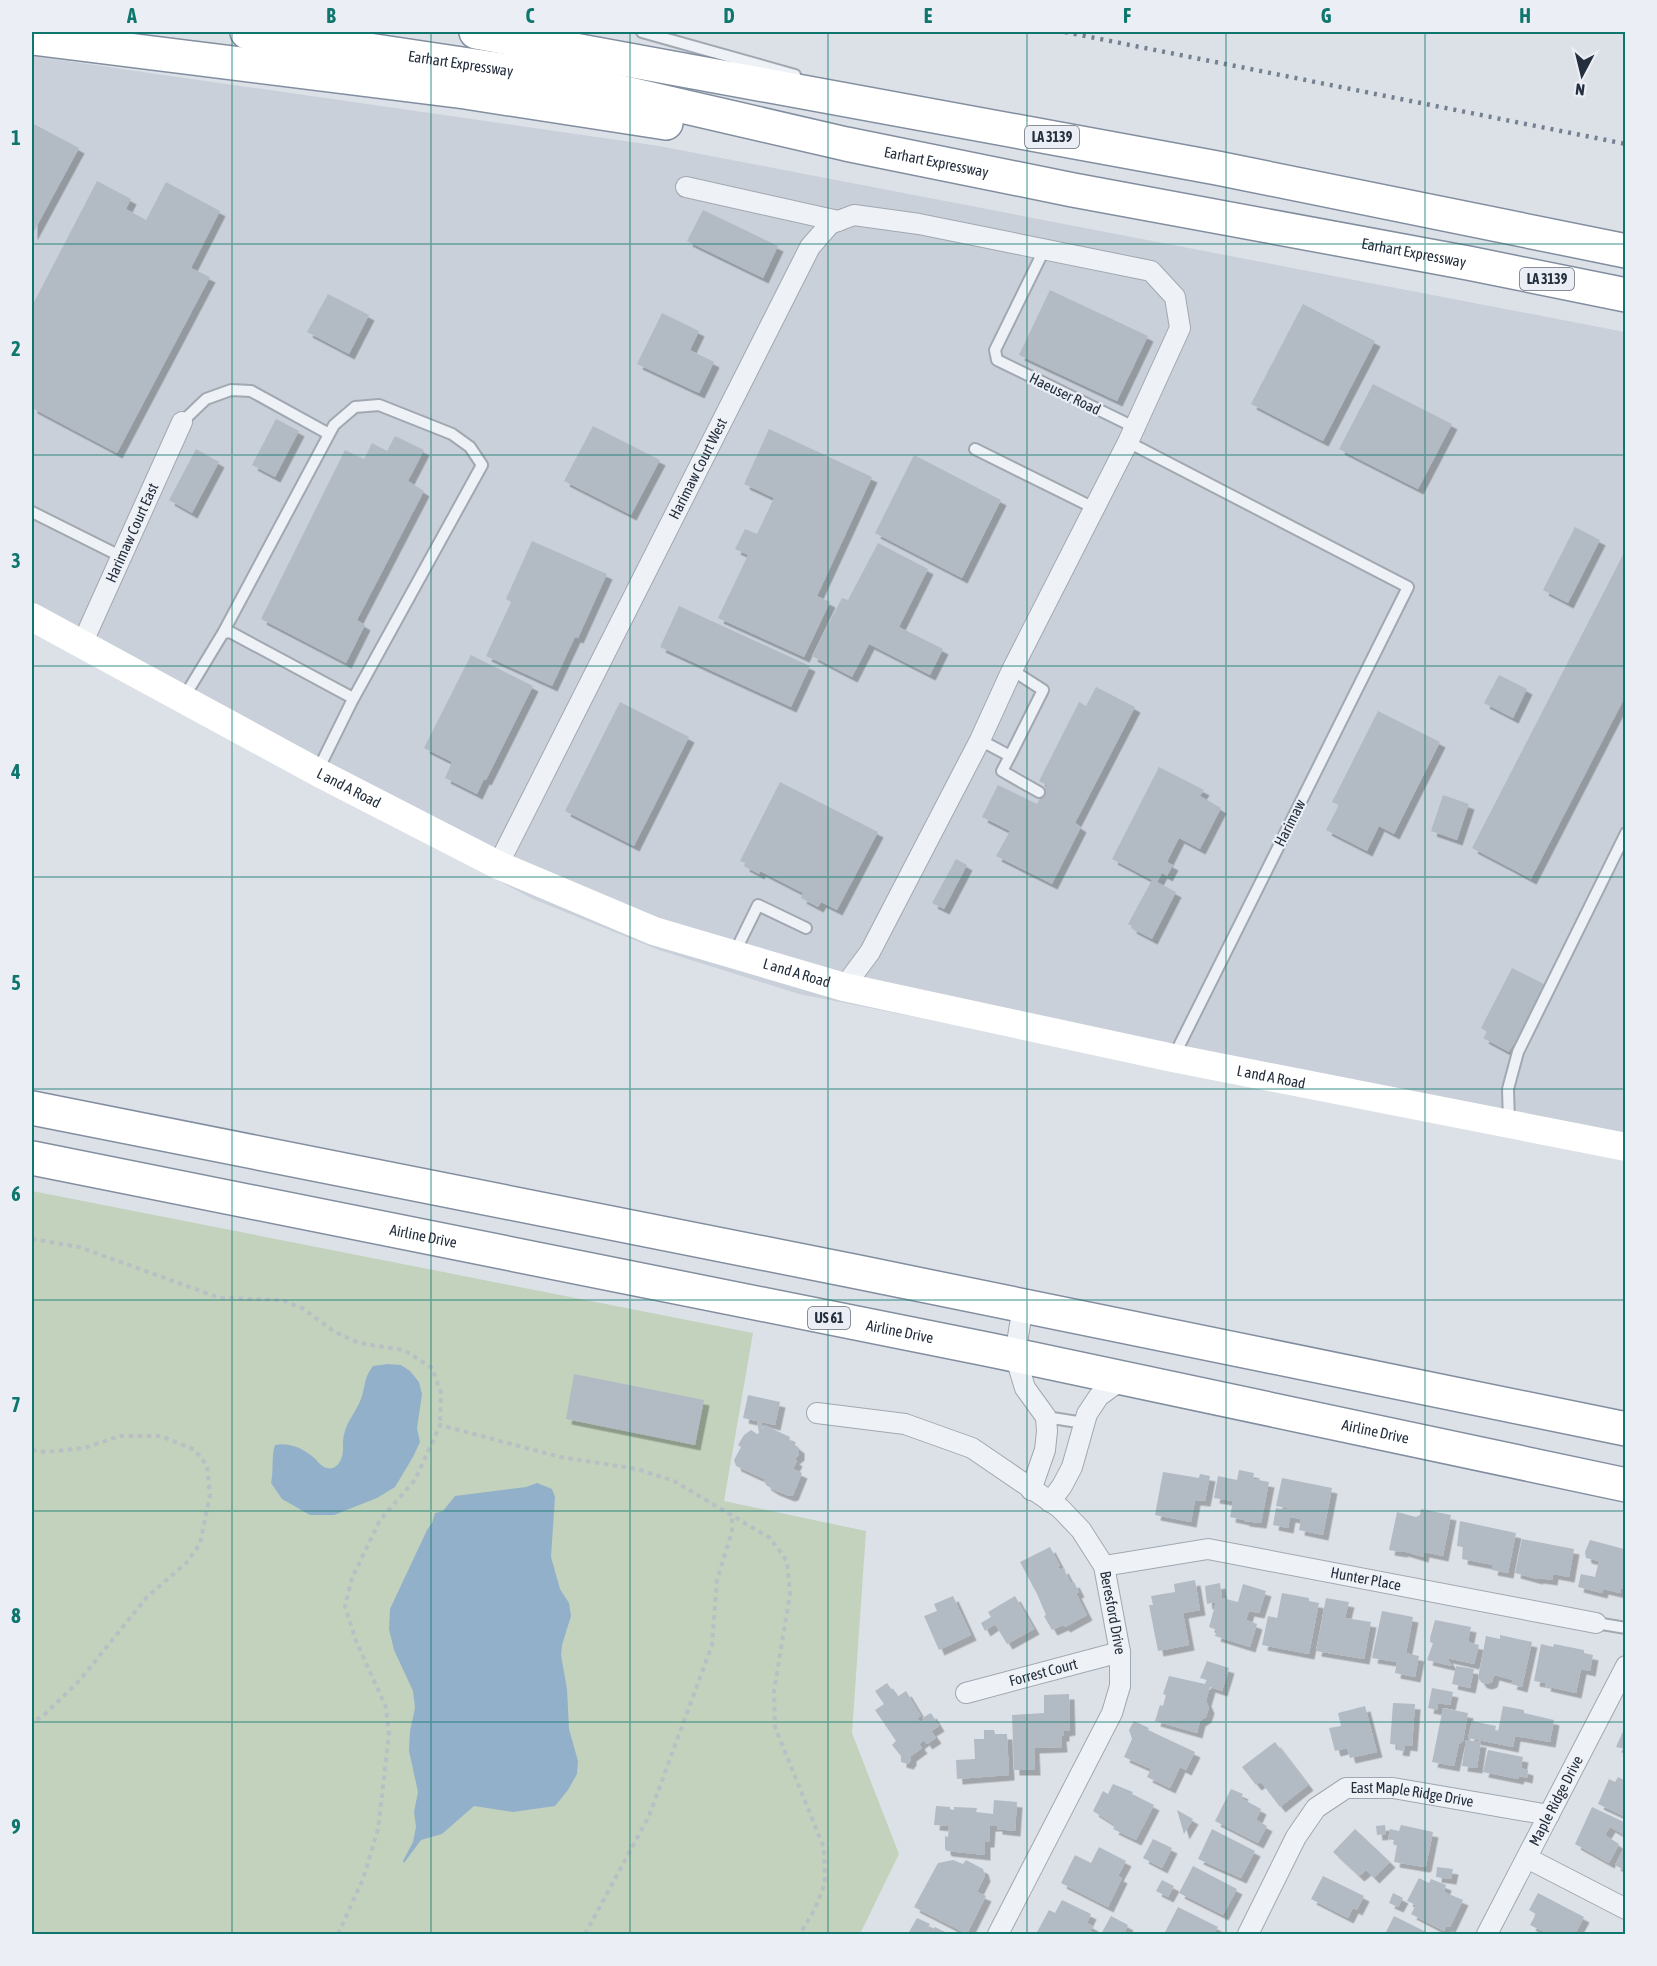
<svg xmlns="http://www.w3.org/2000/svg" width="1657" height="1966" viewBox="0 0 1657 1966" font-family="'Asap Condensed',sans-serif">
  <style>
    .built { fill: #c9d0d9 }
    .green { fill: #c2d2bc }
    .water { fill: #93b0cb }
    .building { fill: #b2bac4; filter: url(#shadow) }
    .lines { fill: none; stroke-linecap: round; stroke-linejoin: round }
    .lane-casing { stroke: #a1a8b1; stroke-width: 14 }
    .street-casing { stroke: #a1a8b1; stroke-width: 22 }
    .highway-casing { stroke: #828e9f; stroke-width: 36 }
    .path { stroke: #b9bfc5; stroke-width: 4; stroke-dasharray: 4.5 4.5; stroke-linecap: butt }
    .lane { stroke: #eef1f5; stroke-width: 10 }
    .street { stroke: #eef1f5; stroke-width: 20 }
    .secondary { stroke: #fff; stroke-width: 28 }
    .highway { stroke: #fff; stroke-width: 33 }
    .rail { stroke: #748092; stroke-width: 4.5; stroke-dasharray: 3 6; stroke-linecap: butt }
    .grid { fill: none; stroke: #0f766e; stroke-width: 1.5; stroke-opacity: 0.55 }
    .labels { text-anchor: middle; stroke-width: 4.5; stroke-linejoin: round; paint-order: stroke }
    .shield { fill: #ebeff5; stroke: #606975; stroke-width: 1.5 }
    .shield-label { font-size: 14px; font-weight: bold; fill: #242f3e }
    .street-label { font-size: 15px; fill: #242f3e; stroke: #ebeff5 }
    .neatline { fill: none; stroke: #0f766e; stroke-width: 2 }
    .grid-label { font-size: 20px; text-anchor: middle; font-weight: bold; fill: #0f766e }
  </style>
  <defs>
    <filter id="shadow"><feDropShadow dx="5.5" dy="5.5" stdDeviation="0" flood-color="#0004"/></filter>
  </defs>
  <rect width="100%" height="100%" fill="#dce1e7"/>
  <path class="built" d="M32,56L659,146L1625,332V1157L799,994L659,950L533,899L32,631Z"/>
  <path class="green" d="M32,1191L753,1333L724,1501L866,1531L852,1733L899,1854L860,1934H32Z"/>
  <path class="water" d="M388,1364L401,1365L410,1371L419,1382L422,1394L417,1428L420,1442L413,1457L395,1487L377,1498L334,1515H310L282,1499L271,1483C274,1471 271,1456 275,1445C288,1442 303,1448 313,1457C317,1460 320,1465 324,1467C337,1473 343,1459 343,1449C342,1423 355,1417 362,1396C366,1383 364,1378 373,1366Z
    M537,1483L552,1489L555,1497L551,1557L560,1589L569,1603L571,1616L562,1645L561,1655L567,1689L569,1729L578,1761L577,1774L568,1790L555,1806L513,1812L474,1806L442,1834L421,1840L404,1863L403,1861L413,1842L416,1827L414,1812L418,1792L409,1751L410,1731L415,1708L413,1691L394,1650L389,1629L390,1609L427,1530L432,1523L435,1513L443,1511L455,1496L526,1487Z"/>
  <path class="building" d="M32,123L79,148L32,235Z
    M97,181L131,199L126,209L146,220L166,182L220,211L191,268L210,277L117,453L32,408V306Z
    M703,210L778,246L763,278L687,241Z
    M1050,290L1148,336L1117,401L1019,355Z
    M328,294L369,315L349,354L307,332Z
    M1303,304L1375,341L1323,441L1251,404Z
    M662,313L699,331L690,350L714,362L699,393L637,364Z
    M1373,384L1452,424L1418,489L1339,449Z
    M276,419L299,431L275,477L252,465Z
    M593,426L660,460L631,515L564,481Z
    M769,429L872,477L817,596L830,602L804,657L718,618L748,555L735,549L745,529L757,534L774,498L744,484Z
    M395,436L424,450L408,481L424,491L357,620L365,625L346,663L261,619L345,450L364,459L372,443L387,451Z
    M196,449L219,462L192,513L169,500Z
    M914,455L1001,500L962,578L875,533Z
    M1575,527L1600,540L1568,603L1543,590Z
    M532,541L607,574L578,638L575,637L552,686L486,656L511,602L506,599Z
    M878,543L928,569L899,627L943,649L930,675L869,644L852,677L812,656L842,598L848,600Z
    M1626,549V695L1531,879L1472,848Z
    M679,606L810,666L791,707L660,647Z
    M471,655L533,686L486,780L484,779L477,794L445,778L452,762L424,748Z
    M1499,675L1527,689L1513,718L1484,703Z
    M1096,687L1135,707L1075,823L1081,827L1052,884L996,856L1010,831L982,817L998,785L1037,804L1047,785L1039,781L1079,702L1086,706Z
    M620,702L689,737L634,846L565,811Z
    M1378,711L1440,742L1394,834L1379,826L1367,851L1326,830L1339,805L1332,802Z
    M1159,767L1204,790L1200,796L1221,808L1200,849L1179,838L1167,862L1173,865L1167,876L1162,873L1157,882L1176,892L1152,939L1131,928L1132,926L1128,924L1152,880L1112,859Z
    M780,782L878,832L837,910L821,902L818,907L801,898L803,893L760,871L759,874L744,866L745,863L740,861Z
    M1443,795L1469,804L1457,840L1431,831Z
    M956,859L967,865L944,909L932,903Z
    M1512,968L1546,985L1514,1046L1513,1045L1509,1052L1483,1038L1487,1032L1481,1028Z
    M574,1374L704,1400L695,1445L566,1419Z
    M748,1395L780,1402L775,1425L761,1422L762,1429L764,1425L790,1437L789,1440L799,1448V1455L794,1459L797,1461L793,1469L802,1473L793,1495L789,1496L774,1490L766,1485L764,1479L736,1466L734,1460L741,1447L738,1445L744,1435L751,1430L757,1434L759,1433L757,1421L743,1418Z
    M1239,1470L1254,1473L1253,1479L1269,1482L1261,1523L1244,1521V1520L1230,1517L1233,1501L1214,1498L1218,1476L1237,1480Z
    M1163,1472L1199,1478L1200,1474L1210,1476L1205,1501L1195,1500L1191,1522L1155,1515Z
    M1282,1478L1332,1488L1323,1535L1299,1530L1301,1519L1290,1517L1288,1528L1273,1525L1276,1508L1287,1510V1508L1276,1506Z
    M1421,1509L1451,1515L1443,1556L1424,1552L1423,1557L1403,1551L1402,1552L1389,1550L1397,1512L1416,1517L1420,1515Z
    M1460,1521L1516,1533L1508,1573L1492,1570L1493,1565L1462,1559L1463,1547L1457,1546Z
    M1522,1539L1574,1549L1569,1577L1553,1574L1552,1580L1538,1578L1537,1579L1515,1573Z
    M1590,1540L1624,1549L1626,1551V1589L1621,1588L1620,1593L1603,1589L1602,1593L1578,1587L1581,1574L1595,1577L1599,1561L1586,1558L1585,1552Z
    M1050,1547L1060,1566H1058L1060,1570L1063,1568L1071,1583L1074,1582L1079,1592L1076,1593L1087,1615L1065,1627L1063,1625L1052,1630L1044,1616L1046,1615L1037,1594L1020,1562Z
    M1195,1580L1200,1610L1183,1613L1189,1645L1158,1651L1149,1605H1153L1151,1596L1175,1592L1174,1584Z
    M1220,1583L1222,1598L1238,1602L1243,1584L1266,1591L1259,1613L1249,1611L1246,1620L1257,1624L1250,1647L1215,1636L1217,1630L1209,1627L1216,1602L1207,1604L1205,1586Z
    M1282,1593L1309,1598V1601L1319,1603L1309,1654L1262,1645L1268,1616L1277,1618Z
    M953,1596L971,1635L939,1650L924,1616L937,1611L934,1604Z
    M1015,1596L1034,1629L1007,1644L995,1624L985,1631L981,1623L991,1617L988,1612Z
    M1326,1598L1349,1602L1345,1618L1371,1622L1364,1659L1316,1651Z
    M1382,1611L1413,1617L1406,1653L1419,1656L1415,1677L1395,1673L1397,1662L1372,1658Z
    M1435,1620L1471,1627L1468,1642L1479,1645L1474,1664L1447,1658L1452,1666L1427,1660L1433,1643L1430,1642V1638Z
    M1500,1635L1532,1642L1522,1687L1511,1684L1513,1680L1494,1675L1492,1682L1487,1684L1482,1683L1478,1678L1486,1636L1500,1639Z
    M1541,1644L1553,1647L1554,1644L1584,1650V1653L1593,1655L1590,1671L1581,1669L1576,1693L1545,1686L1546,1683L1534,1681Z
    M1207,1661L1229,1668L1222,1691L1210,1687L1206,1701L1209,1708L1206,1717L1200,1721L1197,1733L1155,1721L1160,1705L1163,1706L1166,1695L1163,1694L1169,1676L1205,1684L1207,1680L1200,1678Z
    M1456,1666L1474,1669L1470,1688L1452,1684Z
    M887,1683L897,1697L906,1691L921,1716L917,1718L920,1722L924,1720L922,1718L931,1713L939,1726L931,1731L936,1738L927,1744L924,1740L919,1744L922,1748L911,1756V1760L908,1764L901,1762V1756L892,1745L896,1741L875,1710L884,1704L875,1691Z
    M1432,1688L1453,1692L1450,1705L1438,1703L1437,1710L1428,1708Z
    M1069,1694L1070,1730L1064,1731V1736H1061L1062,1747L1034,1748L1035,1770H1014L1012,1715L1044,1713V1695Z
    M1393,1703L1415,1704L1412,1746L1405,1745L1404,1751L1397,1750L1398,1745L1390,1744Z
    M1365,1706L1377,1752L1350,1758L1347,1748L1335,1751L1329,1728L1341,1726L1338,1713Z
    M1503,1706L1524,1710V1713L1554,1720L1550,1742L1515,1736L1513,1747L1468,1738L1472,1721L1496,1726L1495,1730L1498,1732Z
    M1443,1708L1468,1713L1463,1741L1459,1744L1454,1766L1432,1762Z
    M1134,1721L1149,1728L1148,1730L1195,1752L1186,1770L1180,1767L1170,1788L1147,1777L1151,1769L1124,1757L1132,1739L1129,1730Z
    M1624,1729H1626V1749L1616,1747Z
    M984,1730H994L995,1734H1007L1009,1775L957,1779L956,1760L975,1759L974,1739H984Z
    M1466,1740L1481,1742L1477,1768L1462,1766Z
    M1275,1742L1308,1785L1280,1807L1261,1782L1256,1785L1242,1767Z
    M1488,1750L1523,1757L1521,1768L1528,1770L1527,1778L1519,1776L1518,1779L1483,1772Z
    M1618,1777L1626,1781V1817L1598,1804L1609,1779L1615,1782Z
    M1113,1784L1133,1792L1132,1794L1154,1805L1136,1840L1113,1829L1115,1825L1093,1811L1103,1791L1108,1794Z
    M1231,1789L1243,1794L1241,1798L1261,1809L1256,1820L1267,1826L1258,1843L1215,1821Z
    M994,1800L1017,1802L1015,1831L997,1829V1826H990L989,1842H985V1855L947,1851L945,1849V1836L948,1837L949,1826L934,1825L936,1806L950,1807V1809L954,1810V1807L977,1808L976,1812L993,1814Z
    M1592,1807L1626,1823V1836L1610,1827L1605,1835L1619,1844L1609,1863L1575,1844Z
    M1177,1810L1193,1819L1184,1834Z
    M1385,1825L1386,1834L1377,1835L1376,1826Z
    M1401,1825L1433,1832L1426,1866L1424,1867L1394,1862L1397,1845L1393,1844L1394,1840L1388,1839L1390,1829L1399,1831Z
    M1212,1829L1255,1851L1241,1878L1198,1859Z
    M1355,1829L1390,1862L1374,1878L1366,1870L1359,1876L1333,1852Z
    M1153,1839L1172,1848L1162,1868L1143,1858Z
    M1626,1844V1871L1615,1865Z
    M1099,1847L1126,1861L1118,1876L1122,1878L1108,1907L1061,1883L1075,1855L1091,1863Z
    M953,1860L963,1864L966,1860L983,1869L985,1876L977,1892L986,1896L967,1934L914,1907L938,1863Z
    M1193,1866L1237,1889L1223,1915L1179,1893Z
    M1437,1867L1453,1869L1451,1879L1436,1877Z
    M1323,1876L1364,1896L1357,1910L1353,1908L1348,1918L1311,1899Z
    M1419,1878L1429,1883L1431,1879L1446,1885L1444,1892L1463,1900L1450,1927L1446,1926L1444,1931L1411,1914L1416,1905L1407,1901Z
    M1162,1880L1174,1886L1168,1897L1156,1891Z
    M1393,1893L1403,1898L1398,1907L1389,1903Z
    M1538,1893L1584,1917L1575,1934H1548L1530,1925L1536,1914L1529,1910Z
    M1062,1900L1091,1914L1087,1923L1093,1926L1090,1931L1097,1934H1036L1049,1910L1055,1913Z
    M1178,1907L1218,1927L1214,1934H1164Z
    M1111,1916L1128,1925L1124,1934H1101Z
    M1394,1916L1430,1934H1385Z
    M917,1918L930,1924L928,1927L933,1930L935,1927L949,1934H908Z"/>
  <g class="lines">
    <g class="lane-casing">
      <path id="lane" d="M642,32L795,75
        M1044,250L995,350L997,360L1134,427
        M182,422L206,399L231,390L251,391L329,434
        M1128,442L1408,587L1174,1056
        M975,449L1094,508
        M32,512L122,557
        M223,633L334,425L355,407L379,405L452,434L470,447L482,465L352,701
        M183,699L223,633L230,632L351,697L352,701L317,772
        M980,740L1010,756L1043,690L1012,670
        M1010,756L1002,771L1039,792
        M734,954L758,905L806,928
        M1509,1123L1508,1089L1518,1052L1626,833
        M1046,1417L1084,1423
        M1596,1623L1626,1628"/>
    </g>
    <g class="street-casing">
      <g id="street">
        <path d="M686,187L838,221"/>
        <path id="s1" d="M82,644L182,422"/>
        <path id="s2" d="M498,865L810,247L830,224L854,215L919,224L1151,271L1175,297L1180,328L1128,442L1012,670L980,740L870,952L844,987"/>
        <path d="M1023,1306L1015,1355L1025,1388L1046,1417L1047,1431L1045,1450L1031,1490"/>
        <path id="s3" d="M817,1413L905,1424L972,1448L1060,1508L1081,1530L1104,1566L1120,1652V1686L1112,1713L998,1934"/>
        <path d="M1050,1502L1062,1486L1072,1467L1087,1414L1099,1396L1124,1378"/>
        <path id="s4" d="M1104,1566L1208,1549L1596,1623"/>
        <path id="s5" d="M966,1693L1120,1652"/>
        <path d="M1527,1858L1626,1909"/>
        <path id="s6" d="M1248,1934L1296,1837L1316,1808L1346,1788H1393L1549,1815"/>
        <path id="s7" d="M1487,1934L1626,1666"/>
      </g>
    </g>
    <g class="highway-casing">
      <g id="highway">
        <path id="s9" d="M247,32L569,80L846,144L1073,190L1468,263L1626,295"/>
        <path d="M476,32L1217,168L1626,251"/>
        <path d="M32,38L465,92L666,123"/>
        <path d="M32,1108L858,1272L1626,1429"/>
        <path id="s10" d="M32,1158L991,1350L1626,1485"/>
      </g>
    </g>
    <path class="path" d="M32,1239L79,1247L220,1298L282,1300L302,1308L335,1332L359,1343L404,1350L432,1368L441,1393L440,1425
      M32,1450L46,1452L84,1448L120,1436H161L195,1450L207,1466L210,1495L200,1544L186,1563L147,1597L80,1680L43,1716L32,1722
      M338,1934L363,1879L378,1829L389,1735L386,1707L356,1641L345,1606L352,1578L380,1520L415,1480L440,1425L560,1457L637,1469L674,1481L770,1538L787,1561L790,1594L774,1691L775,1727L824,1848L825,1883L815,1909L800,1934
      M585,1934L649,1816L712,1645L717,1580L732,1531V1516"/>
    <use href="#lane" class="lane"/>
    <use href="#street" class="street"/>
    <path class="secondary" id="s8" d="M32,617L319,773L498,865L654,931L844,987L1173,1058L1626,1147"/>
    <use href="#highway" class="highway"/>
    <path class="rail" d="M1065,32L1626,144"/>
  </g>
  <path class="grid" d="M232,32V1934M431,32V1934M630,32V1934M828,32V1934M1027,32V1934M1226,32V1934M1425,32V1934M32,244H1626M32,455H1626M32,666H1626M32,877H1626M32,1089H1626M32,1300H1626M32,1511H1626M32,1722H1626"/>
  <g class="labels">
    <g class="shield">
      <rect x="1025" y="126" width="54" height="22" rx="4.5"/>
      <rect x="1520" y="268" width="54" height="22" rx="4.5"/>
      <rect x="808" y="1307" width="42" height="22" rx="4.5"/>
    </g>
    <g class="shield-label">
      <text x="1052" y="142">LA 3139</text>
      <text x="1547" y="284">LA 3139</text>
      <text x="829" y="1323">US 61</text>
    </g>
    <g class="street-label">
      <text dy="5" stroke="none"><textPath href="#s9" startOffset="216">Earhart Expressway</textPath></text>
      <text dy="5" stroke="none"><textPath href="#s9" startOffset="702">Earhart Expressway</textPath></text>
      <text dy="5" stroke="none"><textPath href="#s9" startOffset="1188">Earhart Expressway</textPath></text>
      <text transform="translate(1065 394) rotate(26)" y="5">Haeuser Road</text>
      <text dy="5" stroke="none"><textPath href="#s2" startOffset="444">Harimaw Court West</textPath></text>
      <text dy="5" stroke="none"><textPath href="#s1" startOffset="122">Harimaw Court East</textPath></text>
      <text dy="5" stroke="none"><textPath href="#s8" startOffset="360">L and A Road</textPath></text>
      <text transform="translate(1290 823) rotate(-63)" y="5">Harimaw</text>
      <text dy="5" stroke="none"><textPath href="#s8" startOffset="846">L and A Road</textPath></text>
      <text dy="5" stroke="none"><textPath href="#s8" startOffset="1332">L and A Road</textPath></text>
      <text dy="5" stroke="none"><textPath href="#s10" startOffset="399">Airline Drive</textPath></text>
      <text dy="5" stroke="none"><textPath href="#s10" startOffset="885">Airline Drive</textPath></text>
      <text dy="5" stroke="none"><textPath href="#s10" startOffset="1371">Airline Drive</textPath></text>
      <text dy="5" stroke="none"><textPath href="#s4" startOffset="266">Hunter Place</textPath></text>
      <text dy="5" stroke="none"><textPath href="#s3" startOffset="387">Beresford Drive</textPath></text>
      <text dy="5" stroke="none"><textPath href="#s5" startOffset="80">Forrest Court</textPath></text>
      <text dy="5" stroke="none"><textPath href="#s6" startOffset="246">East Maple Ridge Drive</textPath></text>
      <text dy="5" stroke="none"><textPath href="#s7" startOffset="150">Maple Ridge Drive</textPath></text>
    </g>
  </g>
  <rect width="1657" height="1966" fill="none" stroke="#ebeff5" stroke-width="66"/>
  <g transform="translate(1582 75) rotate(187)" stroke="#ebeff5" stroke-width="4.5" paint-order="stroke">
  <path d="M0-4.5L10 22L0 15L-10 22Z" fill="#242f3e"/>
  <text y="-9" font-size="16" font-weight="bold" text-anchor="middle" fill="#242f3e">N</text>
  </g>
  <rect x="33" y="33" width="1591" height="1900" class="neatline"/>
  <g class="grid-label">
    <text x="132" y="23">A</text>
    <text x="331" y="23">B</text>
    <text x="530" y="23">C</text>
    <text x="729" y="23">D</text>
    <text x="928" y="23">E</text>
    <text x="1127" y="23">F</text>
    <text x="1326" y="23">G</text>
    <text x="1525" y="23">H</text>
    <text x="16" y="145">1</text>
    <text x="16" y="356">2</text>
    <text x="16" y="568">3</text>
    <text x="16" y="779">4</text>
    <text x="16" y="990">5</text>
    <text x="16" y="1201">6</text>
    <text x="16" y="1412">7</text>
    <text x="16" y="1623">8</text>
    <text x="16" y="1834">9</text>
  </g>
</svg>
